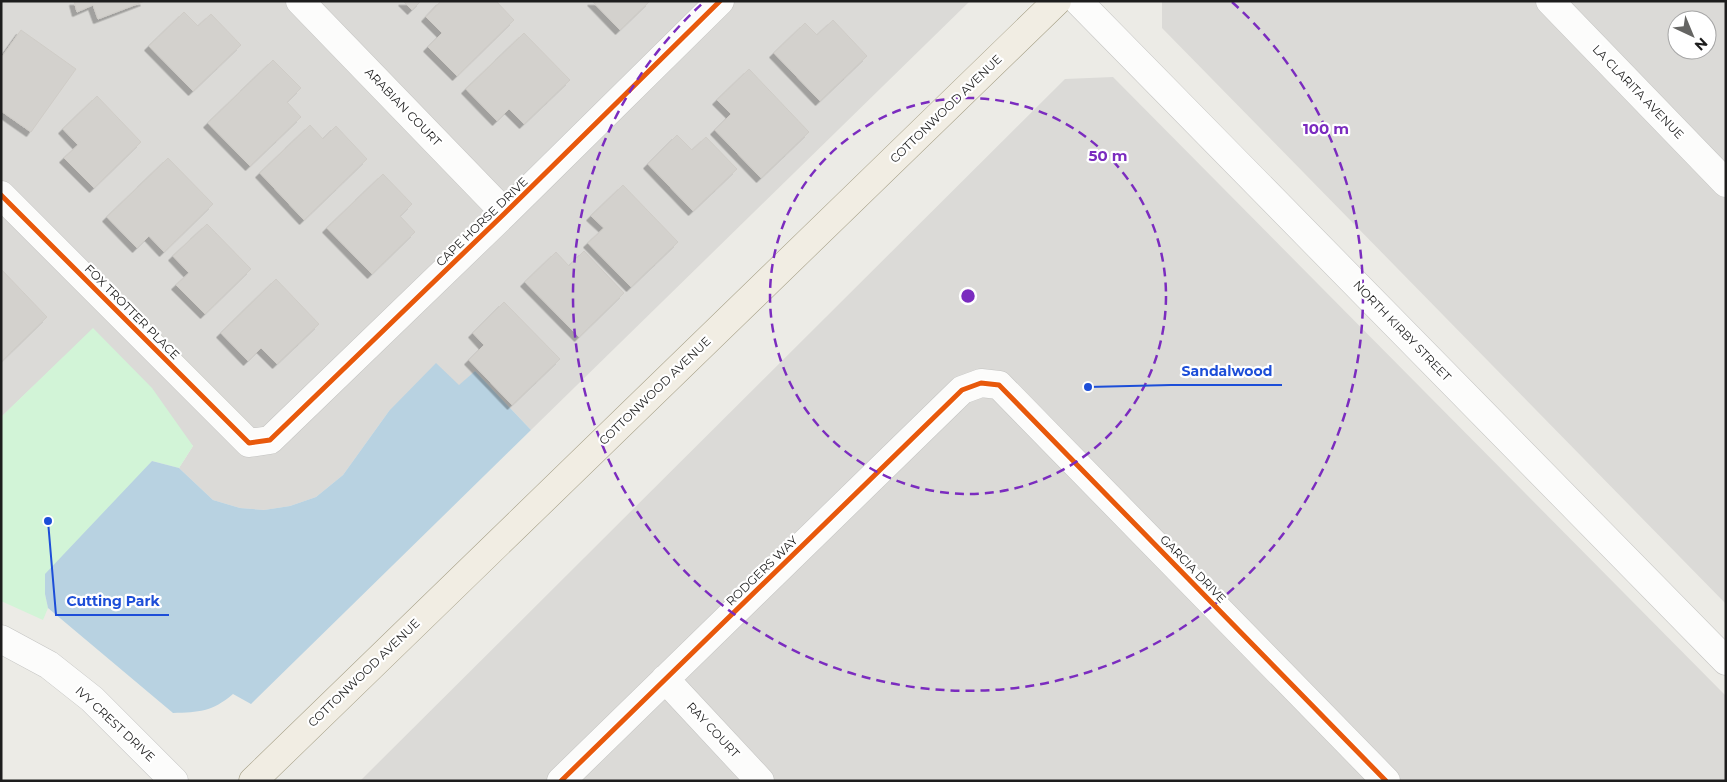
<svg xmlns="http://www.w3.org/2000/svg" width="1727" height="782" viewBox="0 0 1727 782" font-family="Montserrat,sans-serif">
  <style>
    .residential { fill: #dbdad7; fill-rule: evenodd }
    .park { fill: #d2f4d7 }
    .water { fill: #b8d2e1 }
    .building { fill: #d3d1cd; stroke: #cfccc7; filter: url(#shadow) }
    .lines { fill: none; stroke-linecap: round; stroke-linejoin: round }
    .minor-casing { stroke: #c4c4c2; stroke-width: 29 }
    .major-casing { stroke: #a29c82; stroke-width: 29 }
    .minor { stroke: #fcfcfb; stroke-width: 28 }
    .major { stroke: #f1ede3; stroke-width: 28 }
    .cycleway-casing { stroke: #fff; stroke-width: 8 }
    .cycleway { stroke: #e8590c; stroke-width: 5 }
    .ring { fill: none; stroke: #7b2cbf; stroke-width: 2.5; stroke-dasharray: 9 6 }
    .labels { text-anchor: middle; stroke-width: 4.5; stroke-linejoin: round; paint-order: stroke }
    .street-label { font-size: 12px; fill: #1d1d1d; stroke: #fff }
    .centre { fill: #7b2cbf; stroke: #fff; stroke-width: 2.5 }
    .ring-label { font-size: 15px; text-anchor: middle; font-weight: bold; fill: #7b2cbf; stroke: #fff; stroke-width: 4.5; stroke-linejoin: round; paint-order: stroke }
    .leader { fill: none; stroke: #1d4ed8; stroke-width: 2 }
    .callout-dot { fill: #1d4ed8; stroke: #fff; stroke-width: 2 }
    .callout-label { font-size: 14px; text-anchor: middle; font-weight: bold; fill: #1d4ed8; stroke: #fff; stroke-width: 4.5; stroke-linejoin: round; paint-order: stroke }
  </style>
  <defs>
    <filter id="shadow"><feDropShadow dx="-4.5" dy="4.5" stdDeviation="0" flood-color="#0004"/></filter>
  </defs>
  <rect width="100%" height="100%" fill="#ecebe6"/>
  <path class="residential" d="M1,1H970L531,430L475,371L459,386L389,411L343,475L316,497L290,506L264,510L240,508L213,500L179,468L193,446L93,329L1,417Z
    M1162,1H1726V604L1162,28ZM1677,20H1707V50H1677Z
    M1113,77L1726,696V781H360L1065,79Z"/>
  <path class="park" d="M93,328L152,388L193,446L179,468L152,461L45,594L48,608L43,620L1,601V417Z"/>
  <path class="water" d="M436,363L459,385L475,371L531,430L251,704L233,694C212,712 199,712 173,713L48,608L45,594V574L152,461L179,468L213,500L240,508L264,510L290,506L316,497L343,475L389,411Z"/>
  <path class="building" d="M74,1H145L98,19L93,5L77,12Z
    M403,1H421L412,10Z
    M441,1H496L514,20L457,76L428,47L442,33L426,17Z
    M592,1H650L620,30Z
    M184,12L198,26L211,14L241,45L193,91L149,46Z
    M833,20L867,56L820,101L774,53L805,23L817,35Z
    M21,30L76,69L31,132L1,111V58Z
    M524,33L570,80L524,124L509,109L497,121L466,89Z
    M273,60L301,88L287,102L301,117L250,166L208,123Z
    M749,69L809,132L761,178L715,130L731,114L717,100Z
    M97,96L141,142L94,188L64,158L78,145L63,129Z
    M310,125L323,139L336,126L367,159L304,220L260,173Z
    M677,135L692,150L706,137L737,169L693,211L648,164Z
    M168,158L213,204L164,252L149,236L137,248L107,217Z
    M383,174L412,204L400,216L415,232L372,274L327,228Z
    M623,185L678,242L631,287L588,243L604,228L591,216Z
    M207,224L251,269L205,314L176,285L189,273L173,256Z
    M584,251L624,293L579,337L525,282L556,252L569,266Z
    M1,269L47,317L2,361L1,360Z
    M276,279L319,324L277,364L261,348L248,361L221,333Z
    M504,302L560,359L512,405L469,360L484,345L473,333Z"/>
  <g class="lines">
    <g class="minor-casing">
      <path id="minor" d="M300,1L505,213
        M1078,1L1726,661
        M1550,1L1726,183
        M1,195L249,443L270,440L505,213L720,1
        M1,639L49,665L92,699L174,781
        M665,679L760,781
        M561,781L962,390L981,383L999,385L1386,781"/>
    </g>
    <g class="major-casing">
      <path id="major" d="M253,781L1057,1"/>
    </g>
    <use href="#minor" class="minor"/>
    <use href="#major" class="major"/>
    <g class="cycleway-casing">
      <path id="cycleway" d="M1,195L249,443L270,440L505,213L720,1
        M561,781L962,390L981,383L999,385L1386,781"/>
    </g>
    <use href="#cycleway" class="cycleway"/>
  </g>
  <g class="ring">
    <circle cx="968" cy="296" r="198"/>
    <path d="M1232 2A395 395 0 1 1 704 2"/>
  </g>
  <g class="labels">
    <g class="street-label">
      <text transform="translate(1638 92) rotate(46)" y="4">LA CLARITA AVENUE</text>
      <text transform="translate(403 107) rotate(46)" y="4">ARABIAN COURT</text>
      <text transform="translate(946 109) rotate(-44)" y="4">COTTONWOOD AVENUE</text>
      <text transform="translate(482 222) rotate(-44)" y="4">CAPE HORSE DRIVE</text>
      <text transform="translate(132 312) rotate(45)" y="4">FOX TROTTER PLACE</text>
      <text transform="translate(1402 331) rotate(46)" y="4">NORTH KIRBY STREET</text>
      <text transform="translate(655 391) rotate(-44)" y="4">COTTONWOOD AVENUE</text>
      <text transform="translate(1193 569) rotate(46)" y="4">GARCIA DRIVE</text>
      <text transform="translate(762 571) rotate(-44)" y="4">RODGERS WAY</text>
      <text transform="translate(364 673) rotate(-44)" y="4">COTTONWOOD AVENUE</text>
      <text transform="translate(115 724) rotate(43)" y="4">IVY CREST DRIVE</text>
      <text transform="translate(713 730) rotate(47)" y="4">RAY COURT</text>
    </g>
  </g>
  <circle cx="968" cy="296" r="8" class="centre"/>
  <g class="ring-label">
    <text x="1326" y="134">100 m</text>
    <text x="1108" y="161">50 m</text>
  </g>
  <path class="leader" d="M1088 387L1171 385H1282M48 521L56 615H169"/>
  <g class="callout-dot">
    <circle cx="1088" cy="387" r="5"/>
    <circle cx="48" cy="521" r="5"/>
  </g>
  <g class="callout-label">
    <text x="1227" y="376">Sandalwood</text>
    <text x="113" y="606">Cutting Park</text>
  </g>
  <rect width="1727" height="782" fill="none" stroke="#1d1d1d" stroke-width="5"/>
  <g transform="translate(1692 35) rotate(136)"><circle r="24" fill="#ffffff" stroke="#a5a5a5"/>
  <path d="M0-4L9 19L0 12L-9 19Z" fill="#656563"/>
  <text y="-8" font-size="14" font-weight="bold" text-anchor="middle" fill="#1d1d1d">N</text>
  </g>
</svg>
